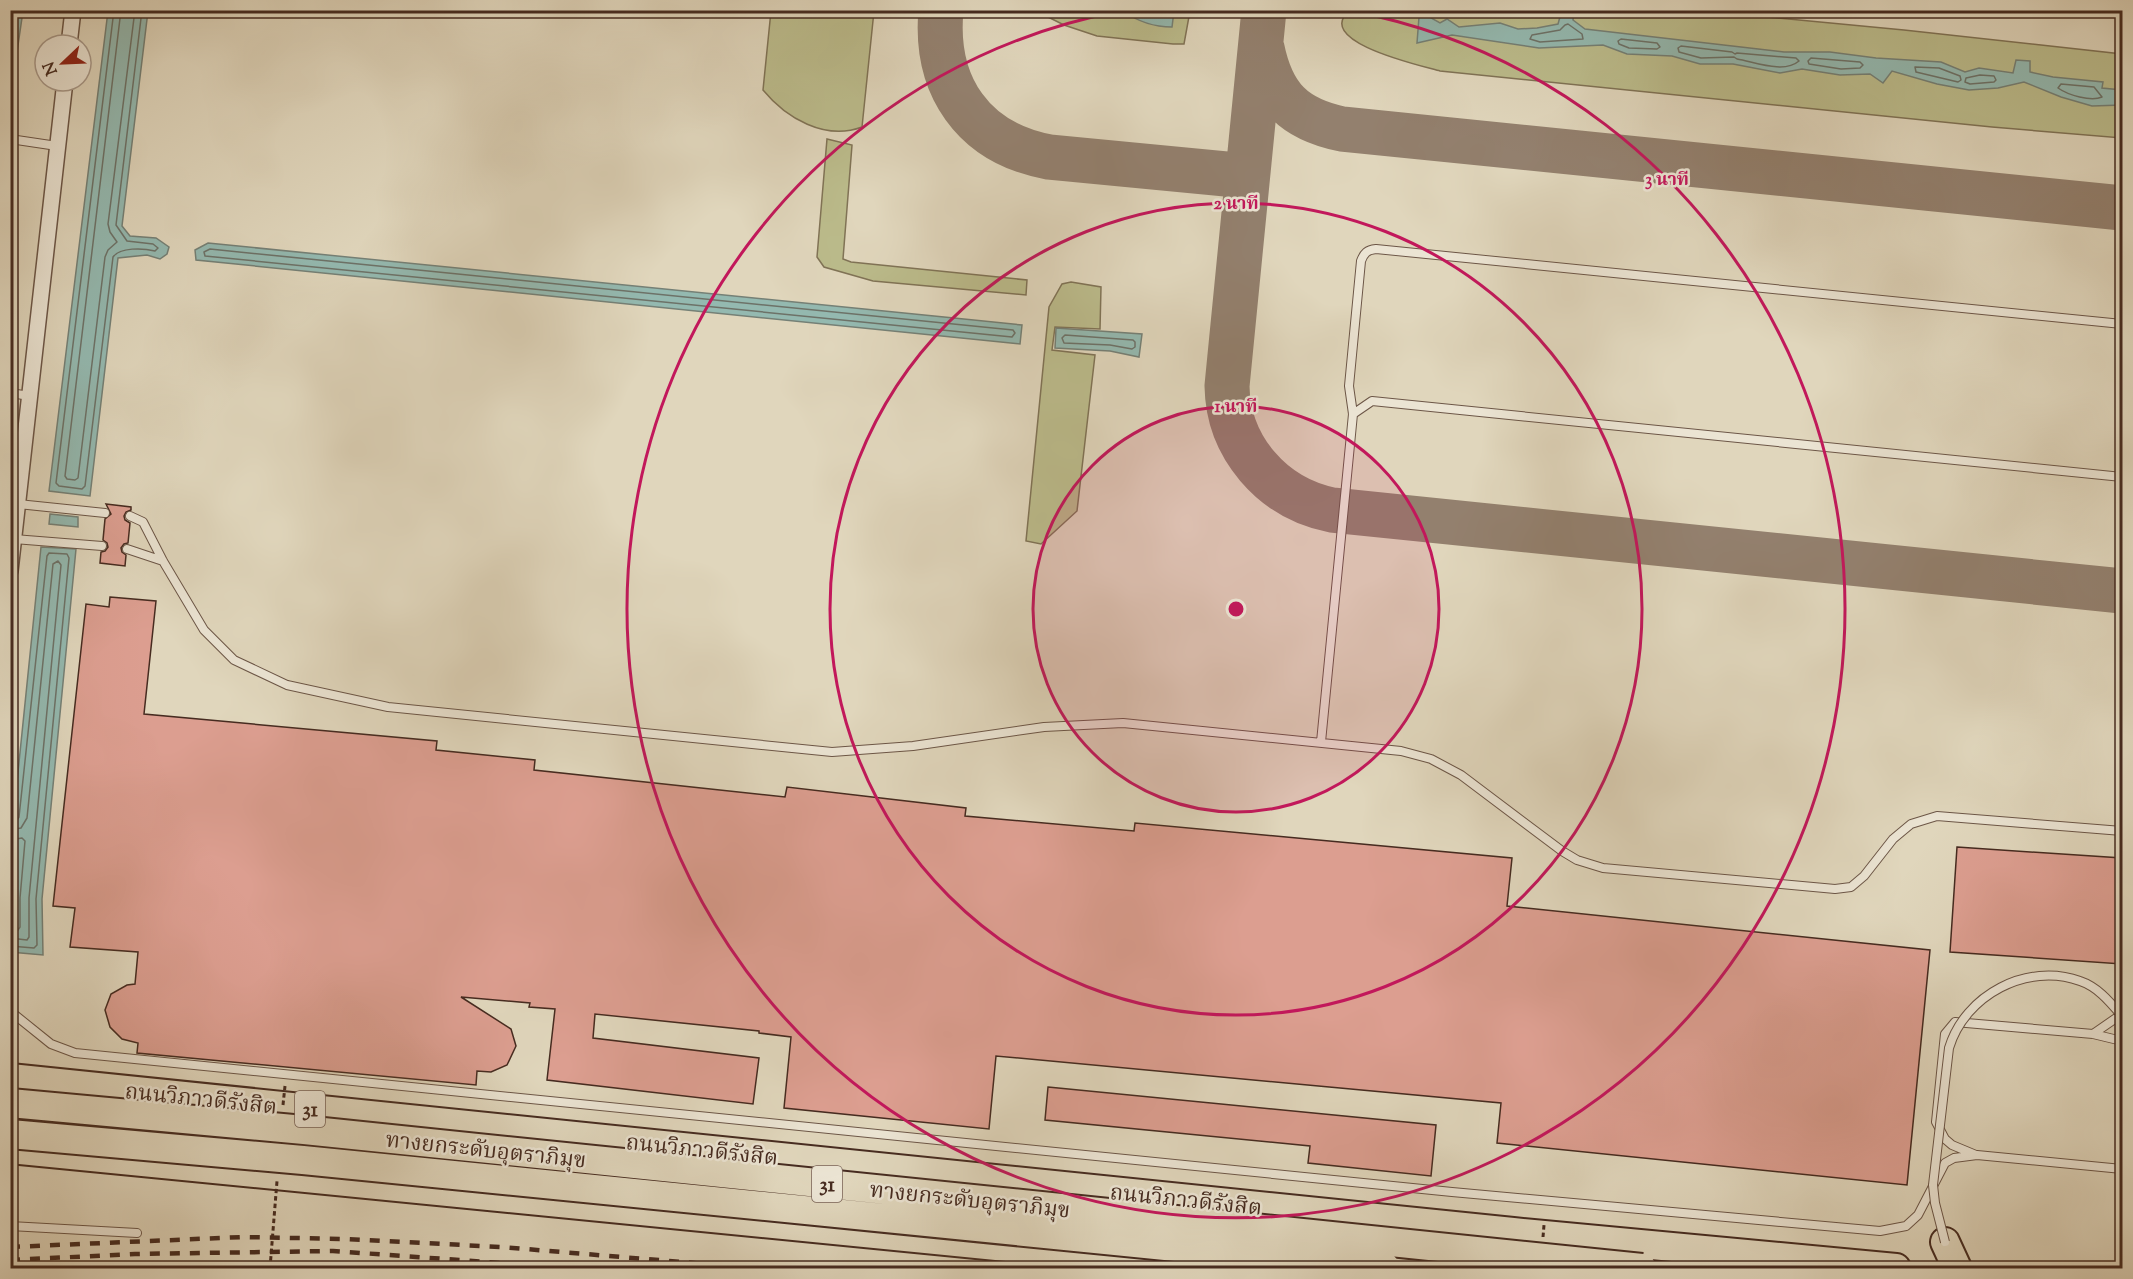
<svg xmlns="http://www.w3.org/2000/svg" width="2133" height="1279" viewBox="0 0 2133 1279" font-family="'Sorts Mill Goudy','Noto Serif Thai',serif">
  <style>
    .green { fill: #bbbb8b; stroke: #807356; stroke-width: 1.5 }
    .water { fill: #94b9b0; stroke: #758076; stroke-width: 1.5 }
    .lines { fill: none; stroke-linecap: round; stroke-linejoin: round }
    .shore { stroke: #6d7268; stroke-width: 1.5 }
    .taxiway { stroke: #93806e; stroke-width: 45 }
    .building { fill: #dc9e90; stroke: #462b20; stroke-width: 1.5 }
    .lane-casing { stroke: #6c5647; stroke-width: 10 }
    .street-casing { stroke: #6c5647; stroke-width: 18 }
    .highway-casing { stroke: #462b20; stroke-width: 32 }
    .lane { stroke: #ebe4d3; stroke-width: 8 }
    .street { stroke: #ebe4d3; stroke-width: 15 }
    .highway { stroke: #e0d6bc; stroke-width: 28 }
    .rail { stroke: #462b20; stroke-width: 4.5; stroke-dasharray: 10 10; stroke-linecap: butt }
    .lane-bridge-casing { stroke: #6c5647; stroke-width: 10; stroke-linecap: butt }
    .highway-bridge-casing { stroke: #462b20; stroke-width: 32; stroke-linecap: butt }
    .path-bridge { stroke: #462b20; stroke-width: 3; stroke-dasharray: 4.5 3; stroke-linecap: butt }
    .lane-bridge { stroke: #ebe4d3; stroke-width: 8 }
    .highway-bridge { stroke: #e0d6bc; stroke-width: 28 }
    .ring { fill: none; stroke: #c2185b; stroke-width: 3 }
    .labels { text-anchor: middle; stroke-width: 5; stroke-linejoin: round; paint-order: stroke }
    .shield { fill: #ebe4d3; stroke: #786256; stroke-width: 1.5 }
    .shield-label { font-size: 21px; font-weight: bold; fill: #462b20 }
    .street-label { font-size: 22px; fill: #462b20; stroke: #ebe4d3 }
    .centre { fill: #c2185b; stroke: #ebe4d3; stroke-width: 3 }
    .ring-label { font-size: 18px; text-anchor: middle; font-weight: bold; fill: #c2185b; stroke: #ebe4d3; stroke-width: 5; stroke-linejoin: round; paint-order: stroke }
  </style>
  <rect width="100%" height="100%" fill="#e0d6bc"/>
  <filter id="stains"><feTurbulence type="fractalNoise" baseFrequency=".00333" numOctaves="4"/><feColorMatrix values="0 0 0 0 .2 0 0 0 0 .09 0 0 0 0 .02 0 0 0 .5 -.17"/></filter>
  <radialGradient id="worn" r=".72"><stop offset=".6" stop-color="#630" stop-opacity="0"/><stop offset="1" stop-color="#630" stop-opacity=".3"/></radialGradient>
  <path class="green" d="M1694,10L1904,30L2122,54V138L1992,127L1440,71C1423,66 1313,42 1349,11Z
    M771,11H874L862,127C825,141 786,118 763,90Z
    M1036,11H1190L1184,44H1173L1097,36L1064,25Z
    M827,139L852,145L843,259L851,262L1027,280L1026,295L873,281L824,267L817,257Z
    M1071,282L1101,287L1100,329L1055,327L1052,350L1095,355L1077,511L1041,544L1026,541L1049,307L1062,284Z"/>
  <path class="water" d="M11,10L23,11L17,52L11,73Z
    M108,11H148L122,226L130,236L156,238L169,247L167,254L160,259L147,255L118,258L90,496L49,491Z
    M1123,11H1174L1172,27C1154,27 1137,21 1123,11Z
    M1574,12L1573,20L1585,29L1784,52H1830L1876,58L1941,62L1965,72L1979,68L2013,73L2016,60L2030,61V72L2053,77L2103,82L2102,88L2122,90V105L2092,106L2061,97L2024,82L1998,88L1969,90L1937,84L1892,71L1883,83L1870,74L1840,75L1802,69L1780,73L1733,64H1700L1672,56L1627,54L1603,45L1539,48L1452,35L1417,43L1419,17L1426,15L1440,23L1447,19L1459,27L1500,23L1518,29L1537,28L1558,24L1561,13Z
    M208,243L954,318L1022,325L1020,344L196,260L195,250Z
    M1056,328L1142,334L1139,357L1110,351L1055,348Z
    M50,514L78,517V527L49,524Z
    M41,547L76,549L42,899L43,955L10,952V862L13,821Z"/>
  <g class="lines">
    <path class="shore" d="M114,10L56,483L59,486L82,489L85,486L113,257C120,247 143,248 155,251L158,248L153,244L127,241L116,225L142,10
      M121,10L65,476L67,479L75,480L78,478L105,257L108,250L117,242L110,232L108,224L135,10
      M1565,25L1568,24L1582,34L1583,39L1540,42L1530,39L1532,35L1560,30Z
      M1621,39L1657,43L1660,47L1657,49L1629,48L1619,44L1618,41Z
      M1681,46L1732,52L1735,54L1737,53L1796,58L1799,61C1784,74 1755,62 1737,59L1734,57L1701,58L1679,52L1678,48Z
      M1811,58L1860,62L1863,65L1860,68L1841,69L1809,64L1808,61Z
      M1915,67L1939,68L1960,76L1961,80L1958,82L1916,72Z
      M1980,75L1994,76L1996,80L1994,82L1970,84L1965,82L1966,78Z
      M2061,84L2094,87L2102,97C2091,102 2068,95 2058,88Z
      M210,249L1013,330L1015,333L1012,337L205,256L204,252Z
      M1065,335L1133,340L1135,342V347L1132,349L1110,345L1064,343L1062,338Z
      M10,823L16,822L19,817L47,556L49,553L67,554L69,558L36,899L37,945L34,948L10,946
      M10,830L21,828L27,818L53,564L58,561L61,565L29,898V937L27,940L10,938
      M10,840L22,838L25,841L20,898V927L18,930L10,929"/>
    <path class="taxiway" d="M941,10C934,86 973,143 1049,157L1247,176
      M1264,10L1227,386C1228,447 1272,498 1332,510L2122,591
      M1262,48C1272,97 1294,119 1342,129L2122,208"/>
  </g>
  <path class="building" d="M106,504L131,507V510L126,512L124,516L125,520L130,523L128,543L124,544L121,548L122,552L126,555L125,566L100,563L101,552L105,551L108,547L107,543L103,540L105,519L111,514Z
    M110,597L156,601L144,714L437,741L436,750L535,760L534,770L785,797L787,787L966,808L965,816L1134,831L1135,823L1512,858L1507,906L1930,950L1907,1185L1497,1143L1501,1103L996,1056L989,1129L784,1108L791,1037L759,1033V1031L595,1014L593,1038L759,1058L753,1104L547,1080L555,1009L529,1007L530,1003L461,997L511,1029L516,1046L507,1065L491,1072L477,1071L476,1085L137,1053L138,1043L122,1039L110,1027L105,1010L111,994L127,985L135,984L138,952L70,947L75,908L53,906L86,604L109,607Z
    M1957,847L2122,858V964L1950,952Z
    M1048,1087L1436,1125L1431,1176L1308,1163L1310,1146L1045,1120Z"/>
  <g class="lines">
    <g class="lane-casing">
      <path id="lane" d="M10,139L57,146
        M10,393L30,396
        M1353,414L1372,401L2122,477
        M18,504L105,513
        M130,516L143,522L163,561L204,630L234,660L287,685L388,707L832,752L913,746L1044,727L1123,723L1401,751L1431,759L1461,775L1562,851L1577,860L1603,868L1835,889L1851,887L1864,876L1893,839L1911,824L1937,816L2122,831
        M14,539L102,546
        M127,549L163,561
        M1321,742L1353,414L1349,386L1361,261C1364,253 1367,250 1376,249L2122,324
        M10,1011L51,1044L75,1053L1452,1192L1880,1231L1906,1226L1918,1215L1945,1163L1954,1158L1977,1155L2122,1169
        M2093,1034L2122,1014
        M1976,1155L1952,1145L1945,1139L1936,1122L1945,1034L1955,1022L2093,1034L2122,1041
        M10,1226L137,1233"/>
    </g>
    <g class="street-casing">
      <path id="street" d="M69,45L73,10
        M10,571L65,81"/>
    </g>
    <g class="highway-casing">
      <path id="highway" d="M10,1078L1513,1232L1896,1268
        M10,1149L1220,1268
        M1945,1242L1957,1268"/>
    </g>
    <use href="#lane" class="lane"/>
    <use href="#street" class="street"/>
    <use href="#highway" class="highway"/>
    <path class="rail" d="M10,1247L243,1237L346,1239L501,1247L754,1268
      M10,1260L135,1254L333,1251L571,1268"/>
    <g class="lane-bridge-casing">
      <path id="lane-bridge" d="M1945,1242L1935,1203L1933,1185L1949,1048C1965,995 2027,962 2080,981C2098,987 2110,1002 2122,1016"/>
    </g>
    <g class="highway-bridge-casing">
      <path id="highway-bridge" d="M10,1103L304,1130L1642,1268
        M10,1134L303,1160L1386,1268"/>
    </g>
    <path class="path-bridge" d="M283,1105L285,1086
      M1543,1237L1544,1225
      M270,1268L277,1181"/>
    <use href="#lane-bridge" class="lane-bridge"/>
    <use href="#highway-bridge" class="highway-bridge"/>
  </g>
  <circle cx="1236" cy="609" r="203" fill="#c2185b" fill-opacity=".12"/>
  <g class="ring">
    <circle cx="1236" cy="609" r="203"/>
    <circle cx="1236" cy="609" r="406"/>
    <path d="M1352 11A609 609 0 1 1 1120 11"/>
  </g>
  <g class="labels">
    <g class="shield">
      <rect x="295" y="1091" width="30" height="36" rx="4.5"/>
      <rect x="812" y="1166" width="30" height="36" rx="4.5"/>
    </g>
    <g class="shield-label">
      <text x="310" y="1116">31</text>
      <text x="827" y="1191">31</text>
    </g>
    <g class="street-label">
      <text transform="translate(201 1098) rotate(6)" y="8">ถนนวิภาวดีรังสิต</text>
      <text transform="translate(486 1149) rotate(6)" y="8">ทางยกระดับอุตราภิมุข</text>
      <text transform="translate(702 1149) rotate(6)" y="8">ถนนวิภาวดีรังสิต</text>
      <text transform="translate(970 1199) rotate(6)" y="8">ทางยกระดับอุตราภิมุข</text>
      <text transform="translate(1186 1199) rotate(6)" y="8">ถนนวิภาวดีรังสิต</text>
    </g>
  </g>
  <circle cx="1236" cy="609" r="9" class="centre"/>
  <g class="ring-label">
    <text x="1667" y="185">3 นาที</text>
    <text x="1236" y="209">2 นาที</text>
    <text x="1236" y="412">1 นาที</text>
  </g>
  <rect width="2133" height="1279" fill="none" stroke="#e0d6bc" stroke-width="36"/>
  <rect x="12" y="12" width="2109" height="1255" fill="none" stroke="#462b20" stroke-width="3"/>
  <rect x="18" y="18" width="2097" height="1243" fill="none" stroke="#462b20" stroke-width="1.5"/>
  <g transform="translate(63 63) rotate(247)"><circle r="28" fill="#ebe4d3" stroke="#a99a8b" stroke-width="1.5"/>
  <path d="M0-4.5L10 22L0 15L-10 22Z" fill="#8f2418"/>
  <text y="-9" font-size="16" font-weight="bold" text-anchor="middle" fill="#462b20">N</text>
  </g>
  <rect width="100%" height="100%" filter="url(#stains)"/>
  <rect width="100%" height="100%" fill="url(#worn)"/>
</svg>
